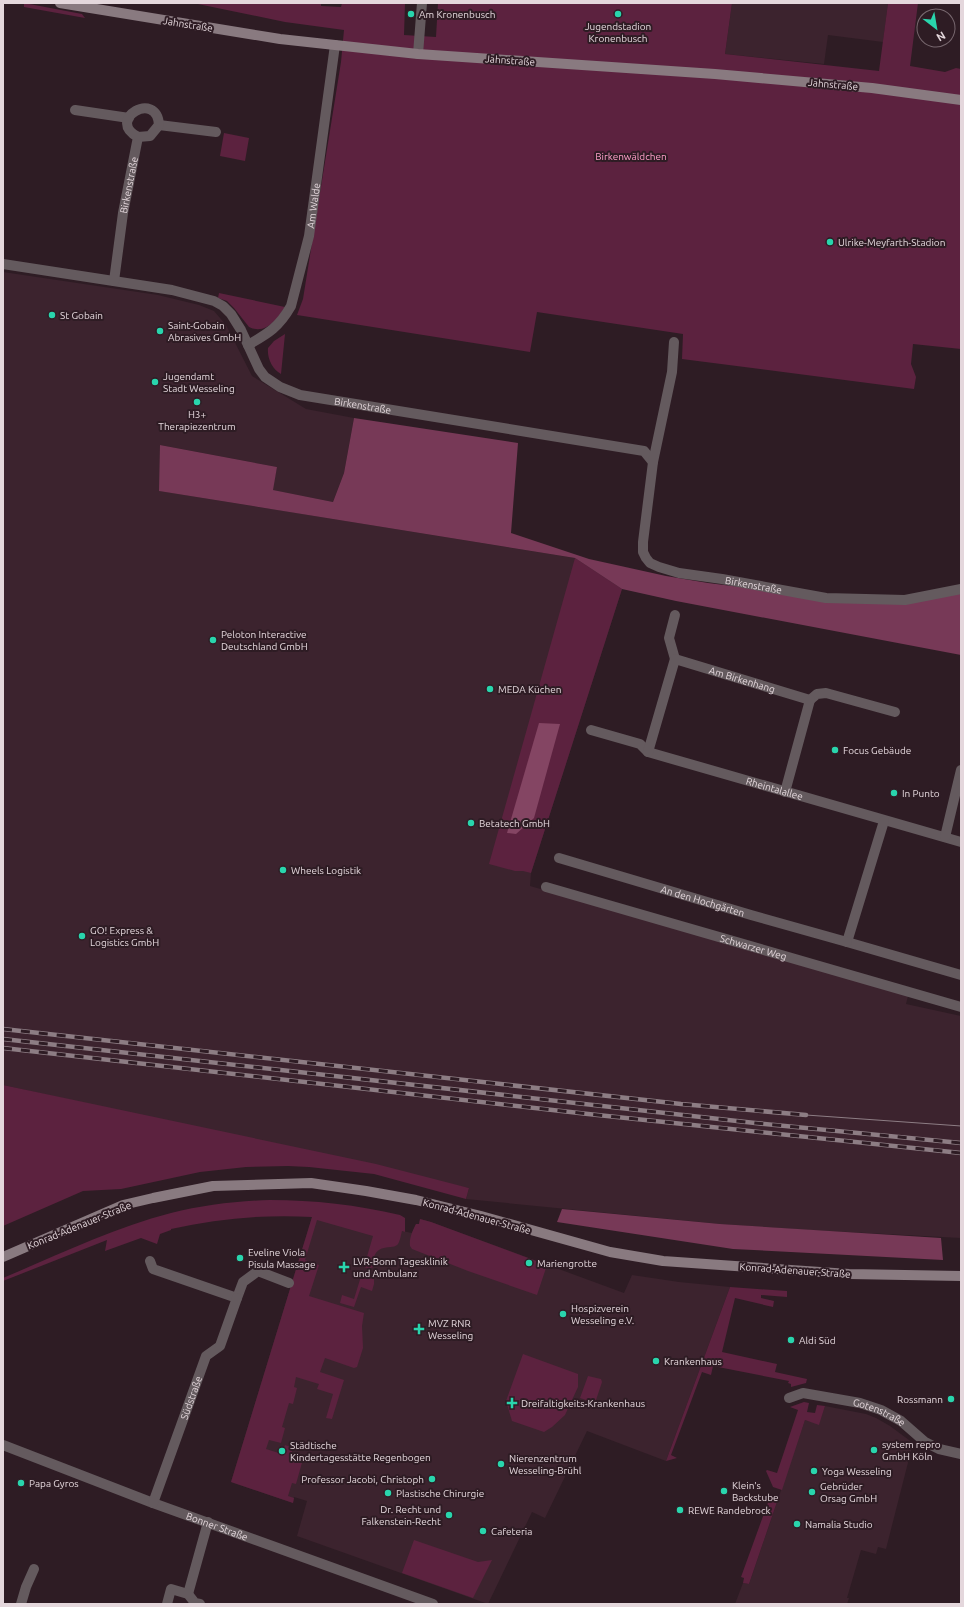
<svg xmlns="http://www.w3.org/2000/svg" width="964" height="1607" viewBox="0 0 964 1607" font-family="Ubuntu,sans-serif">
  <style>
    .built { fill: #3c232e }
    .green { fill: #5c223f }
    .forest { fill: #773957 }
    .water { fill: #844563 }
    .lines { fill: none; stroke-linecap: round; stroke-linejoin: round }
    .street { stroke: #645a5e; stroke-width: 10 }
    .secondary { stroke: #897a80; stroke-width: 10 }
    .tram { stroke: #8d7d84; stroke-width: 1 }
    .rail-casing { stroke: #8d7d84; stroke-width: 4.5 }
    .rail { stroke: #2e1c24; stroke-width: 3; stroke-dasharray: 9; stroke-linecap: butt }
    .poi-dot { fill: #29d5ad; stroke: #2e1c24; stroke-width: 1.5 }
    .labels { text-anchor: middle; stroke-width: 4; stroke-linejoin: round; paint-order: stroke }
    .poi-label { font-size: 10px; fill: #e4d7dc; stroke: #2e1c24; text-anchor: start }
    .street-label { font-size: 10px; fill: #e4d7dc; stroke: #2e1c24 }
    .park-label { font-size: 10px; fill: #ffa0ca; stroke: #2e1c24 }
  </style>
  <rect width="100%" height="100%" fill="#2e1c24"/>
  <path class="built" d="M732,3H888L883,42L828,35L824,64L725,54Z
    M3,272L158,295L199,305L214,311L226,325L252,376L306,409L354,418L344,473L333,502L272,490L277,467L160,445V491L575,558L622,589L531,873L530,886L858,979L908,996L906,1004L961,1016V1238L809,1230L720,1224L466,1199L469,1188L3,1085Z
    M312,1217L358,1222L412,1233L416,1224H419L420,1219L431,1222L624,1293L632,1275L679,1282L730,1287L666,1461L587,1431L545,1518L532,1512L488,1604L297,1536L307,1501L294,1497L293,1503L231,1482Z
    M825,1406L866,1414L876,1418L890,1426L913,1443L886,1549L878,1547L876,1554L861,1550L847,1598H849L847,1604H735L743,1583L749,1584L805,1420L819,1424Z"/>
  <path class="green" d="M24,3L82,14L85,18L24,7Z
    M193,3H321V6L341,7L342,3H405L404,35L436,37L438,3H732L725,54L879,71L888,3H918L910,66L945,72L956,68L961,69V349L913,344L911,364L916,377L914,389L682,359L683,334L537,312L530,352L297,315L303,299L341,62L344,30L285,22Z
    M224,133L249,138L245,161L220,156Z
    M219,293L285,307C277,320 265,335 249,327L234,308L227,301L218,298Z
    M285,334L281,374C272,369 267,358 268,348L274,341Z
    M575,558L622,589L531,873L523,871H515L489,864Z
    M3,1085L376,1164L469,1188L466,1199L374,1174L309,1167L288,1166L246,1167L200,1172L121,1189L83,1191L3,1226Z
    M270,1200C314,1200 357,1205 400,1215L405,1218V1232L402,1231C401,1235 400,1241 398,1244C394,1251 372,1240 373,1267L369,1269L364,1267L373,1236L317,1220L305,1260L319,1265L309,1296L364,1313L362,1326L363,1348L357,1367L354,1368L325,1358L320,1372L344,1380L332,1419L326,1418L333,1394L317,1389L319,1384L296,1377L294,1387L297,1388L293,1404L289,1403L282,1427L285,1428L281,1443L269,1440L266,1449L282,1454L285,1445L293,1448L291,1455L303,1459L296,1484L292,1483L288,1496L294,1498L293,1503L231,1482L312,1217C264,1214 218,1219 171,1229V1230L160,1234L157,1244L141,1238L105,1251L107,1240L3,1281V1278C58,1255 113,1228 171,1213C203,1205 237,1201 270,1200Z
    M420,1219L431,1222L547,1265L537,1295L468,1271L412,1249L410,1246C409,1238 413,1230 416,1224H419Z
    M362,1273L374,1279V1284L372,1291L361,1287L354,1307L340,1303L342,1295L354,1299Z
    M730,1287L787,1291V1297L761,1295V1298L774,1301L773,1307L735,1298L722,1352L777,1364L775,1372L807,1379L806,1383L791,1387V1384L788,1383L789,1381L713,1366L711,1375L702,1372L671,1455L677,1458L666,1461Z
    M523,1354L578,1374V1387L565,1415L552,1427L544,1432L512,1421L506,1401Z
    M588,1376L601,1379L602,1382L595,1403L580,1398Z
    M804,1402L809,1403L807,1412L815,1413L817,1405L825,1406L819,1425L805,1420L782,1490L773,1487L766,1471L767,1470L777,1473L798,1410L790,1407Z
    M770,1497L778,1499L749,1584L743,1583L744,1578L741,1577Z
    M414,1540L478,1562L492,1560L473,1598L402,1573Z"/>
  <path class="forest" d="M354,418L518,443L511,533L589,559L666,576L708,583L826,598L877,601L961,589V655L676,601L622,589L575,558L159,491L160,445L277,467L273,490L333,502L344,473Z
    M562,1209L720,1224L941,1238L943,1260L733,1249L557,1222Z"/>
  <path class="water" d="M539,723L560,724L534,818L516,834L507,833Z"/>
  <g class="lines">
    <g class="street">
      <path d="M418,54L422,3"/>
      <path d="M75,110L129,118"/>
      <path d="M159,125L216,132"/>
      <path id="s1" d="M3,264L172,290L214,301L223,306L231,314L241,330L259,369L265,377L280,387L300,395L644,451L653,462"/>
      <path id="s2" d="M114,281L123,213L138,137C105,120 157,89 159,125L150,136L138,137"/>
      <path id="s3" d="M674,342L672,372L653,462L643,542V552L646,558L650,563L659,567L679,573L722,579L826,598L905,600L961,589"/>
      <path id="s4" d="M248,345C269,333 279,327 291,306L309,236L335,45"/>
      <path d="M675,659L669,638L675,615"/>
      <path d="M810,700L817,694L826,693L895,712"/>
      <path id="s5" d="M591,730L640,744L648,752L961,842"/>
      <path id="s6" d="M648,752L675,659L810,700L785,792"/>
      <path d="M884,821L847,942L961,975"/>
      <path d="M945,837L961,770"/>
      <path id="s7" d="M559,858L751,915L847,942"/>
      <path id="s8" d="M546,887L961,1007"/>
      <path d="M150,1261L153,1269L237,1298L243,1282L258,1271L289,1283"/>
      <path id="s9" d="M789,1398L803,1393L860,1403L881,1410L901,1421L925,1442L939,1449L961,1454"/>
      <path id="s10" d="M3,1445L153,1503L433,1604"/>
      <path id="s11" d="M153,1503L206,1356L220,1346L237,1298"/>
      <path d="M188,1594L208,1522"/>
      <path d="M21,1604L26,1587L34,1569"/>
      <path d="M167,1604L171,1589L188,1594L195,1603L200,1604"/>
    </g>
    <path class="secondary" d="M60,3L280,39L335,45L418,54L715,74L872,88L961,100
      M3,1257L123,1205L153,1198L213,1186L311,1183L366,1191L416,1200L481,1216L610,1252L663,1261L849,1274L961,1276"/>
    <path class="tram" d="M806,1115L961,1126"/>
    <g class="rail-casing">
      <path id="rail" d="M3,1029L681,1104L806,1115
        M3,1039L755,1123L961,1143
        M3,1048L588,1114L961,1153"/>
    </g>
    <use href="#rail" class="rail"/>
  </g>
  <g class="poi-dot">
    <circle cx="411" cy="14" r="4"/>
    <circle cx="618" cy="14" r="4"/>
    <circle cx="830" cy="242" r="4"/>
    <circle cx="52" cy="315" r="4"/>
    <circle cx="160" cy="331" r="4"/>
    <circle cx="155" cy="382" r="4"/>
    <circle cx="197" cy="402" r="4"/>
    <circle cx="213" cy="640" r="4"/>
    <circle cx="490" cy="689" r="4"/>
    <circle cx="835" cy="750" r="4"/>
    <circle cx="894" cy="793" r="4"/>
    <circle cx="471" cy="823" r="4"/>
    <circle cx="283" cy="870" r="4"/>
    <circle cx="82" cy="936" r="4"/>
    <circle cx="240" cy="1258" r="4"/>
    <circle cx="529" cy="1263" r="4"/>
    <path d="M342 1261h4v4h4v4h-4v4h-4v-4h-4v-4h4z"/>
    <circle cx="563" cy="1314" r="4"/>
    <path d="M417 1323h4v4h4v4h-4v4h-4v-4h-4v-4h4z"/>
    <circle cx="791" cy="1340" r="4"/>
    <circle cx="656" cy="1361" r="4"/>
    <circle cx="951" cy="1399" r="4"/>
    <path d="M510 1397h4v4h4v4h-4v4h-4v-4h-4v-4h4z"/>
    <circle cx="874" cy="1450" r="4"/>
    <circle cx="282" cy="1451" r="4"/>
    <circle cx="501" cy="1464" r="4"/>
    <circle cx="814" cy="1471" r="4"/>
    <circle cx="432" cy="1479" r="4"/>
    <circle cx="21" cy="1483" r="4"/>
    <circle cx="724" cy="1491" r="4"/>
    <circle cx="812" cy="1492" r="4"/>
    <circle cx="388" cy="1493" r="4"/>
    <circle cx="680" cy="1510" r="4"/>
    <circle cx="449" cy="1515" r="4"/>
    <circle cx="797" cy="1524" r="4"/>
    <circle cx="483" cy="1531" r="4"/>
  </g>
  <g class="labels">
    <g class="poi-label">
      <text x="419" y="18">Am Kronenbusch</text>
      <text x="618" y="30" text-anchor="middle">Jugendstadion<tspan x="618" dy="12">Kronenbusch</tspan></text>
      <text x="838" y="246">Ulrike-Meyfarth-Stadion</text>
      <text x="60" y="319">St Gobain</text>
      <text x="168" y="329">Saint-Gobain<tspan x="168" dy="12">Abrasives GmbH</tspan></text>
      <text x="163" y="380">Jugendamt<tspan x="163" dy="12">Stadt Wesseling</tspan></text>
      <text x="197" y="418" text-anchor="middle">H3+<tspan x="197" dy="12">Therapiezentrum</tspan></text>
      <text x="221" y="638">Peloton Interactive<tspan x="221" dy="12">Deutschland GmbH</tspan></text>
      <text x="498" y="693">MEDA Küchen</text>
      <text x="843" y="754">Focus Gebäude</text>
      <text x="902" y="797">In Punto</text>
      <text x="479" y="827">Betatech GmbH</text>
      <text x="291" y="874">Wheels Logistik</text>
      <text x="90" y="934">GO! Express &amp;<tspan x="90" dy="12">Logistics GmbH</tspan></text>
      <text x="248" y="1256">Eveline Viola<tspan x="248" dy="12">Pisula Massage</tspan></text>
      <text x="353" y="1265">LVR-Bonn Tagesklinik<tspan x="353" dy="12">und Ambulanz</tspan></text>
      <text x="537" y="1267">Mariengrotte</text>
      <text x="571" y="1312">Hospizverein<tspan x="571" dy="12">Wesseling e.V.</tspan></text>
      <text x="428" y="1327">MVZ RNR<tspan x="428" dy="12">Wesseling</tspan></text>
      <text x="799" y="1344">Aldi Süd</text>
      <text x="664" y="1365">Krankenhaus</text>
      <text x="943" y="1403" text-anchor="end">Rossmann</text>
      <text x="521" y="1407">Dreifaltigkeits-Krankenhaus</text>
      <text x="882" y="1448">system repro<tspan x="882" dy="12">GmbH Köln</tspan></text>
      <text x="290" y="1449">Städtische<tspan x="290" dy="12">Kindertagesstätte Regenbogen</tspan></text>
      <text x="509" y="1462">Nierenzentrum<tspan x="509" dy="12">Wesseling-Brühl</tspan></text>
      <text x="822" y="1475">Yoga Wesseling</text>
      <text x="424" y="1483" text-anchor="end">Professor Jacobi, Christoph</text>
      <text x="29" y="1487">Papa Gyros</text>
      <text x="732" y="1489">Klein's<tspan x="732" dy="12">Backstube</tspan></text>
      <text x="820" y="1490">Gebrüder<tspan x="820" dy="12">Orsag GmbH</tspan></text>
      <text x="396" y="1497">Plastische Chirurgie</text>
      <text x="441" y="1513" text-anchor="end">Dr. Recht und<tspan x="441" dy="12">Falkenstein-Recht</tspan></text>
      <text x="688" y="1514">REWE Randebrock</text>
      <text x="805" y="1528">Namalia Studio</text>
      <text x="491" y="1535">Cafeteria</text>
    </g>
    <g class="street-label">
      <text transform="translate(188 24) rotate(9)" y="4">Jahnstraße</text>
      <text transform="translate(510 60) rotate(4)" y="4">Jahnstraße</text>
      <text transform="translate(833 84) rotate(5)" y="4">Jahnstraße</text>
      <text dy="4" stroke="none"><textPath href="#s2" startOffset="97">Birkenstraße</textPath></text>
      <text dy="4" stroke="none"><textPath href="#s4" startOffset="162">Am Walde</textPath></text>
      <text dy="4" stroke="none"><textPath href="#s1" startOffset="411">Birkenstraße</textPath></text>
      <text dy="4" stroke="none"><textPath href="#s3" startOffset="332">Birkenstraße</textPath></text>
      <text dy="4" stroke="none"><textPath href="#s6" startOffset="167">Am Birkenhang</textPath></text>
      <text dy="4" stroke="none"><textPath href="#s5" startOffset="194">Rheintalallee</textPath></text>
      <text dy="4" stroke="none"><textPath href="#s7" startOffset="150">An den Hochgärten</textPath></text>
      <text dy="4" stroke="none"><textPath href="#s8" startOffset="216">Schwarzer Weg</textPath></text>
      <text transform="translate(477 1216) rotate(15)" y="4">Konrad-Adenauer-Straße</text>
      <text transform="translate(79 1225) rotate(-22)" y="4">Konrad-Adenauer-Straße</text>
      <text transform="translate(795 1270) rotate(4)" y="4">Konrad-Adenauer-Straße</text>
      <text dy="4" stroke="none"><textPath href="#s11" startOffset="112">Südstraße</textPath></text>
      <text dy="4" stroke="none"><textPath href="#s9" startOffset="94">Gotenstraße</textPath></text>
      <text dy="4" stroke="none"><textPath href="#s10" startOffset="229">Bonner Straße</textPath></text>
    </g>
    <g class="park-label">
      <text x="631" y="160">Birkenwäldchen</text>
    </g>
  </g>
  <rect width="964" height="1607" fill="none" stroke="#e4d7dc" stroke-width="8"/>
  <g transform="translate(936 28) rotate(149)"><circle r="19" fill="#2e1c24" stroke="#77676e"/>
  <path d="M0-3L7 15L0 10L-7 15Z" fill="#29d5ad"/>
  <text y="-6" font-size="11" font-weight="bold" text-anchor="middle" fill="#e4d7dc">N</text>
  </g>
</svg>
